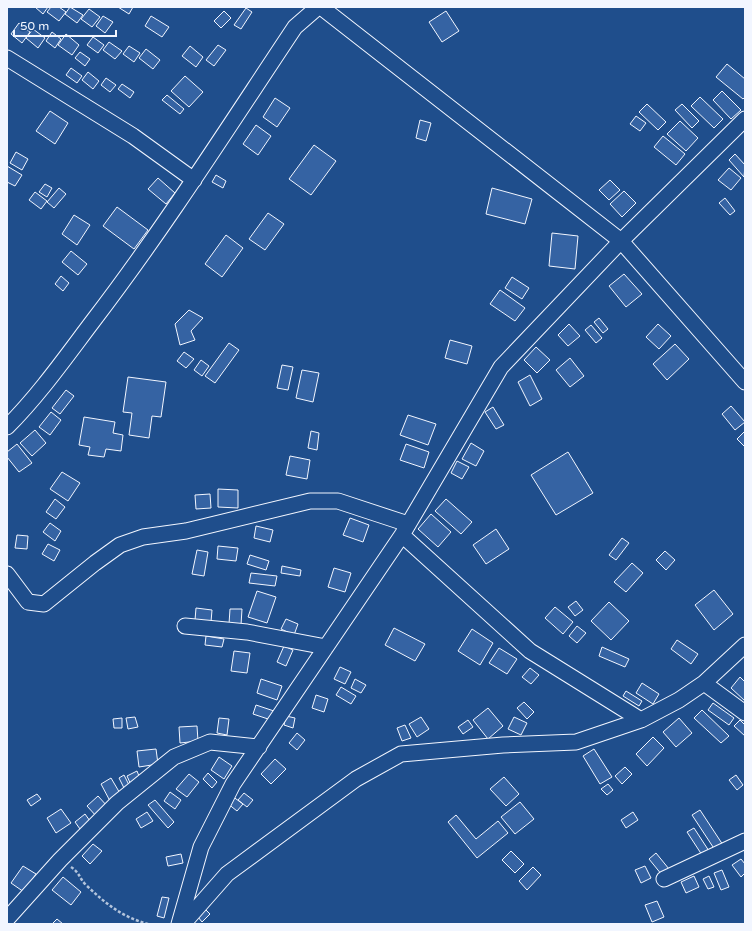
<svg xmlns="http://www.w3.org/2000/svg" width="752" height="931" viewBox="0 0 752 931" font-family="'Varela Round',sans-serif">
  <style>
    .building { fill: #3563a3; stroke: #f2f6ff }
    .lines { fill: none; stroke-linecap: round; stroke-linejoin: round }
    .minor-casing { stroke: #f2f6ff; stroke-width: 17 }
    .path { stroke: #b3c4dc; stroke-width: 2.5; stroke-dasharray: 3 2; stroke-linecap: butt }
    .minor { stroke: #1f4e8c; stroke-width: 15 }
  </style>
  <rect width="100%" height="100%" fill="#1f4e8c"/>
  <path class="building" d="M35,7H48L43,14Z
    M51,7H59L66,12L59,21L47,12Z
    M70,7L83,15L77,23L65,14Z
    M118,7H133L129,14Z
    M246,8L252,12L241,29L234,25Z
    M89,9L100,17L92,27L81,19Z
    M224,11L231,18L221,28L214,21Z
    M446,11L459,31L442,42L429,22Z
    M103,16L113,22L105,33L96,26Z
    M151,16L169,27L162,37L145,26Z
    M19,23L30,32L22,43L11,34Z
    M33,29L45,38L38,48L26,38Z
    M52,32L61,39L55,48L46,41Z
    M66,34L79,45L72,55L58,45Z
    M93,37L104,45L98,53L87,45Z
    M109,42L122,51L115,59L103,50Z
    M218,45L226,50L214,66L206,60Z
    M129,46L140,53L134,62L123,54Z
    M190,46L203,57L196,67L182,56Z
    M146,49L160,60L153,69L139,58Z
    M80,52L90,59L85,66L75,58Z
    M727,64L745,79V97L743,99L716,77Z
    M71,68L82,76L77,83L66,75Z
    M88,72L99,81L93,89L82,80Z
    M185,76L203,92L189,107L171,91Z
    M106,78L116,85L110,92L101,85Z
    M122,84L134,92L130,98L118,89Z
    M722,91L741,110L731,119L713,100Z
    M167,95L184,109L180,114L162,100Z
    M700,97L723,119L714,128L691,106Z
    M275,98L290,108L277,127L263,117Z
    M647,104L666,122L658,130L639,112Z
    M682,104L699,121L692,128L675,110Z
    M50,111L68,123L55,144L36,131Z
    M636,116L646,123L640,131L630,124Z
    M420,120L431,123L426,141L416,138Z
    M680,121L698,138L686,151L667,134Z
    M256,125L271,136L258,155L243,144Z
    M663,136L685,154L676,165L654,147Z
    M314,145L336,161L311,195L289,179Z
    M16,152L28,159L22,170L10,163Z
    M735,154L745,165L744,177L729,160Z
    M7,166L22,175L15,186L7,182Z
    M729,168L741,178L731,190L718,180Z
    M216,175L226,181L223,188L212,182Z
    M158,178L175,193L166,204L148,189Z
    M610,180L620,190L609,200L599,190Z
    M45,184L52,188L47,197L39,192Z
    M59,188L66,194L54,208L47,202Z
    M492,188L532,199L525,224L486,214Z
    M624,191L636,203L622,217L610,204Z
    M35,192L47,201L41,209L29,200Z
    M725,198L735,211L730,215L719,203Z
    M117,207L148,230L134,249L103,226Z
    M268,213L284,224L265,250L249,239Z
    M74,215L90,225L77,245L62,234Z
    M552,233L578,236L575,269L549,266Z
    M226,235L243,248L222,277L205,264Z
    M71,251L87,264L78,275L62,262Z
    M624,274L642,294L626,307L609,286Z
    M61,276L69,283L63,291L55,284Z
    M512,277L529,288L522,299L505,288Z
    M500,290L525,308L515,321L490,304Z
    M189,310L203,318L191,331L195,340L180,345L175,324Z
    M599,318L608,329L603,333L594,322Z
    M569,324L580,336L568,346L558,335Z
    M658,324L671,336L659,349L646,337Z
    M591,325L602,338L596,343L585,330Z
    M450,340L472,346L467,364L445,358Z
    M229,343L239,350L215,383L205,376Z
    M675,344L689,359L667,380L653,364Z
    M536,347L550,360L537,373L524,360Z
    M184,352L194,359L186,368L177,361Z
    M570,358L584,376L570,387L556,370Z
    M201,360L209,366L202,376L194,370Z
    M282,365L293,367L288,390L277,388Z
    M302,370L319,373L313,402L296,398Z
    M530,375L542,399L530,406L518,382Z
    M128,377L166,382L161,417L152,416L149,438L129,435L132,413L123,412Z
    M66,390L74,396L60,414L52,408Z
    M731,406L745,422L735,430L722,414Z
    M493,407L504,425L496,429L485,412Z
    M51,412L61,420L50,435L39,427Z
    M408,415L436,424L428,445L400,435Z
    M84,417L115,422L113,433L123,435L121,451L106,449L104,457L88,455L90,447L79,445Z
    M35,430L46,443L32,456L20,443Z
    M311,431L319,433L317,450L308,448Z
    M745,431V447L737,439Z
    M471,443L484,451L476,466L462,459Z
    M17,444L32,463L19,472L7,457V452Z
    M406,444L429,452L424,468L400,460Z
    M568,452L593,493L556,515L531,475Z
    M290,456L310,460L307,479L286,475Z
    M457,461L469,467L462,479L451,473Z
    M62,472L80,483L68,501L50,489Z
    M218,489L238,490V508L218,507Z
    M210,494L211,508L196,509L195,495Z
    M55,499L65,507L56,519L46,512Z
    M446,499L472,522L461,534L435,511Z
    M431,514L451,532L438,547L418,529Z
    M350,518L369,525L363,542L343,535Z
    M50,523L61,531L55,541L43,532Z
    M256,526L273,530L270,542L254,538Z
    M496,529L509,549L486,564L473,545Z
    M17,535L28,536L27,549L15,548Z
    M622,538L629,543L616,560L609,555Z
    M48,544L60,550L54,561L42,554Z
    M218,546L238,548L236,561L217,559Z
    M197,550L208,552L204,576L192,574Z
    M665,551L675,560L666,570L656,560Z
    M250,555L269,561L266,570L247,564Z
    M632,563L643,573L626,592L614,582Z
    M282,566L301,570L300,576L281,573Z
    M334,568L351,573L345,592L328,587Z
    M251,573L277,576L275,586L249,583Z
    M714,590L733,614L714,630L695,605Z
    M257,591L276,597L267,623L248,617Z
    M576,601L583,610L575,616L568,607Z
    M609,602L629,621L611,640L591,621Z
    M555,607L573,622L563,634L545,618Z
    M196,608L212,610L211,622L195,620Z
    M230,609H242L241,625L229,624Z
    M286,619L298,624L294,635L281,629Z
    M577,626L586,633L577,643L569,636Z
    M394,628L425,644L415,661L385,645Z
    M472,629L493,643L480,665L458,651Z
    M206,636L224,639L222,647L205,645Z
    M677,640L698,654L691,664L671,649Z
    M284,646L293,650L286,666L277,662Z
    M602,647L629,659L625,667L599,656Z
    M499,648L517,659L507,674L489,663Z
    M234,651L250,653L247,673L231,671Z
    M340,667L351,672L345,684L334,679Z
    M530,668L539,675L531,684L522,677Z
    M740,677L745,682V701L731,688Z
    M261,679L282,686L277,700L257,693Z
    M355,679L366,685L361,693L351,688Z
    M642,683L659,694L653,704L636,693Z
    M341,687L356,696L351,704L336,695Z
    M626,691L642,701L639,706L623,696Z
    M316,695L328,699L324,712L312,708Z
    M524,702L534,712L527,719L517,708Z
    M713,703L734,718L729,725L708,710Z
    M256,705L274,711L271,720L253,714Z
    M488,708L503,726L488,739L473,720Z
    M702,710L729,736L721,743L694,718Z
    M286,716L295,718L293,728L284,725Z
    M135,717L138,727L128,729L126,718Z
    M421,717L429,729L417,737L409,724Z
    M514,717L527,723L521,735L508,729Z
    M122,718V728H114L113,719Z
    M219,718L229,719L227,735L217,733Z
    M679,718L692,733L676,747L663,732Z
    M468,720L473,727L463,734L458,727Z
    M740,720L745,725V736L734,726Z
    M405,725L411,738L402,741L397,728Z
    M197,726L198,741L180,743L179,727Z
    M297,733L305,740L297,750L289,743Z
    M653,737L664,748L647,766L636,754Z
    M156,749L158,764L139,767L137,751Z
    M594,749L612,777L600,784L583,756Z
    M219,757L232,766L224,779L211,770Z
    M275,759L286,769L271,784L261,774Z
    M625,767L632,774L622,784L615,776Z
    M137,771L141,781L131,785L127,776Z
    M208,773L217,782L212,788L203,779Z
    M189,774L199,782L187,797L176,789Z
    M124,775L130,787L125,790L119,778Z
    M736,775L743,785L737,790L729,780Z
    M504,777L519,794L506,806L490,789Z
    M111,778L121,795L110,801L101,784Z
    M608,784L613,790L607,795L601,789Z
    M170,792L181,800L175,809L164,801Z
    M244,793L253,800L247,807L238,800Z
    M37,794L41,799L31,806L27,800Z
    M98,796L108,807L97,817L87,806Z
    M232,796L243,804L237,811L227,803Z
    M155,800L174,822L168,828L148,805Z
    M520,802L534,819L515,834L501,817Z
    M61,809L71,823L56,833L47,818Z
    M700,810L723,845L715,850L692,815Z
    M147,812L153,821L141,828L136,819Z
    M633,812L638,820L626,828L621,820Z
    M85,814L90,821L80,829L75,822Z
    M456,815L476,839L498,821L508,833L477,858L448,822Z
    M694,828L709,851L702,855L687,832Z
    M93,844L102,851L90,864L82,856Z
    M511,851L524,864L515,873L502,860Z
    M656,853L669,869L662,875L649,859Z
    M181,854L183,863L168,866L166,857Z
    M741,859L745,864V873L741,877L732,865Z
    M23,866L36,874L24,892L11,883Z
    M645,866L651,878L641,883L635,870Z
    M533,867L541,875L527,890L519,881Z
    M722,870L729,887L721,890L714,873Z
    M694,876L699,887L686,893L681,882Z
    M709,876L714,887L708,889L703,879Z
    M63,877L81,892L71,905L52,890Z
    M162,897L169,898L164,918L157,916Z
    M657,901L664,917L652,922L645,905Z
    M206,910L210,914L202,922L198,917Z
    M57,919L63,924H52Z"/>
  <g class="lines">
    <g class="minor-casing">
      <path id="minor" d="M321,7L621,241L745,382
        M7,58L133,136L194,180
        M7,427C39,395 65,358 93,321C165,227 229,126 295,27L318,7
        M402,535L530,651L641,720
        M7,574L28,602L44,604L95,563L120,545L143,537L186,531L310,501H338L408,524
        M185,626L247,632L326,647
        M704,683L745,713
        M664,879L745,841
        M7,919L60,860L117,803L174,757L210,742L259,747
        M179,924L201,847L233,784L402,535L501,367L621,241L745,119
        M183,924L227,874L356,779L401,754L503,745L576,742L641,720L679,700L704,683L745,645"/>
    </g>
    <path class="path" d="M71,867C80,873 79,878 86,885C106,904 122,917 148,924"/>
    <use href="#minor" class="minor"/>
  </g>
  <rect width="752" height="931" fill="none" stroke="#f2f6ff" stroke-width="16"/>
  <path d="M14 30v6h102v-6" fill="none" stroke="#f2f6ff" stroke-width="2"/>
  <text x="20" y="30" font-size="12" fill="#f2f6ff" stroke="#1f4e8c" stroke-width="3" paint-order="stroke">50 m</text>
</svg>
